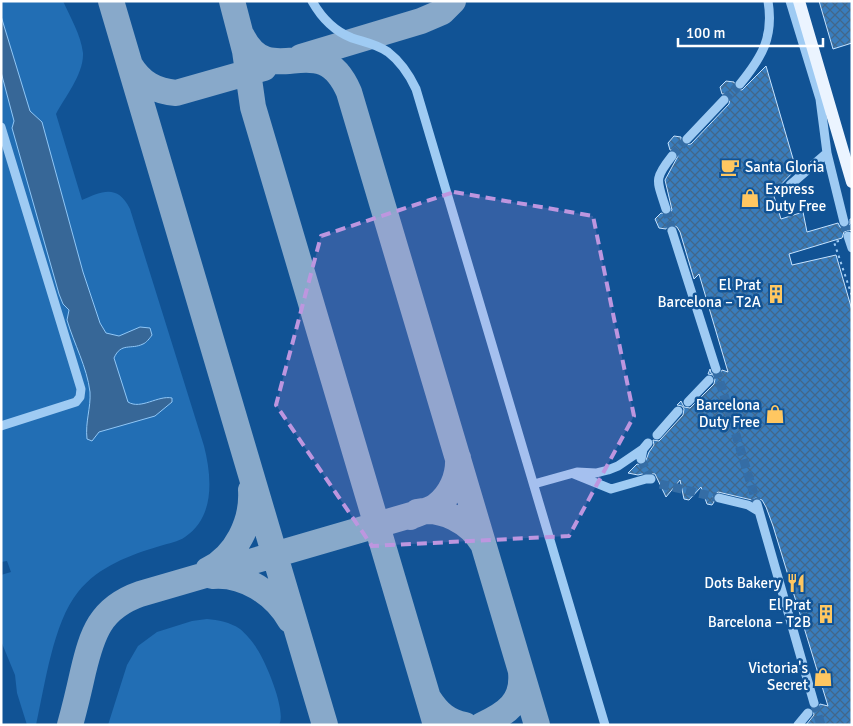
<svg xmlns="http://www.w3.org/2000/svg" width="853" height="726" viewBox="0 0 853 726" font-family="Signika,sans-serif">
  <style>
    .green { fill: #226eb4 }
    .water { fill: #376797; stroke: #90c7f7 }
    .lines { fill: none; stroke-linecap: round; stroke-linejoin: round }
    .taxiway { stroke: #88a9ca; stroke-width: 26 }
    .building { fill: url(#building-cross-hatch); stroke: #c7e3fe }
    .minor-tunnel { stroke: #356da5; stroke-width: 9; stroke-dasharray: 9 4.5; stroke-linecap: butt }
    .path { stroke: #9fcbf3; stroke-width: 2; stroke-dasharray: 2.5 4; stroke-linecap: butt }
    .minor { stroke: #9fcbf3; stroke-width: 9 }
    .major { stroke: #ebf4ff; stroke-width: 12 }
    .marked { fill: #bd96df; fill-opacity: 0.2; stroke: #bd96df; stroke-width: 4; stroke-dasharray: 10 6; stroke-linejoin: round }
    .labels { text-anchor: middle; stroke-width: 5; stroke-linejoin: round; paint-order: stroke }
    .poi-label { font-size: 15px; fill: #fff; stroke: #115395; text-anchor: end }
  </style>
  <defs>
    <pattern id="building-cross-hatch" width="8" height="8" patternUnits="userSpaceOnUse" patternTransform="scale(1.25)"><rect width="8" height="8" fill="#397dbd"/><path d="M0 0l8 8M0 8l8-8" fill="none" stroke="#42678a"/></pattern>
  </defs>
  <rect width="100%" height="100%" fill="#115395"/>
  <path class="green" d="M1,1H63C70,17 81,35 83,53C84,74 65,97 56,114L82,200C102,191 118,184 130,209L204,446C212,477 215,517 185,537C178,542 169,543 160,546C130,555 99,566 78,592C53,623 45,685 36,725H27L17,693L15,675L1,641V575L11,572L7,561L1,562Z
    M207,619C218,620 230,622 240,629C246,634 253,642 257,649C266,662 287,712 279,725H108L127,665L138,646L157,632L192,621Z"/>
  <path class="water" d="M1,16L30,111L42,122L83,272L100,323L106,333L119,336L140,327L150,328L152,335C150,338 146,343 143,344C131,350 121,342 114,358L128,402C141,410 158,395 172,398V402L155,416L99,432L92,441L87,439C85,422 91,408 90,392C87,367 74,344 67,320L69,310L63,304L59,294L12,128L14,121L1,72Z"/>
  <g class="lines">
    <path class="taxiway" d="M111,1L325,725
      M232,1L245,51L253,107L436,725
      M242,36C271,94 320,24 349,92L537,725
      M301,57L421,21L442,12L453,1
      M130,65C141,83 155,91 176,93L264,68
      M417,512C442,507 470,522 483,544
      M410,517C418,513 428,511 436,506C451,495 459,476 458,458
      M208,570C236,556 253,522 251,490
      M212,576C244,573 275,594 290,620
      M429,699C438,713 448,722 465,725
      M70,725C75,707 79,690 83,672C92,634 100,608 140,594L425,511
      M482,725C506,714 524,702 521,672"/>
  </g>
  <path class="building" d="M819,1H852V43L833,49Z
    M766,66L796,169L773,193L781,219L803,212L807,232L838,223L840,227L846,228L850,224V219H852V231L849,230L844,232L842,238L789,254L792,265L836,255L852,310V725H806L814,715L813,709L818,708L820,704L828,706L773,526L766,507L762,500L756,498L752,500L718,492L713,496L714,502L712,505L707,504L701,487L689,500L684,499L680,480L666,497L655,474L646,473L638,475L628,473L637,464L640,465L645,463L649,452L654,445L653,440L659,441L661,439L683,415L684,409L682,406L677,405L681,401L684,407L690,408L714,384L715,379L713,375L708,374L710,369L711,373L715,375L720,374L722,370L728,372L699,274L694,279L680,232L677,227L673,225L668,226L666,229L659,228L655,219L661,213L668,215L672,210L665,180L678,156L676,151L670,150L668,143L674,136L681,137V141L685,145L691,144L729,104L730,98L726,94H722L720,87L726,81L734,82L736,89L742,90Z"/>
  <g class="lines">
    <path class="minor-tunnel" d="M724,100L740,84
      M672,156L687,139
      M666,209L672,231
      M844,222L848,236
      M716,369L757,504
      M641,459L649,477
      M660,484L719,498
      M814,703L821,725"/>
    <path class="path" d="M839,241L834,242L852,296"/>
    <path class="minor" d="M312,1C321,17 334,31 352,38C364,42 377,44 388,52C401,62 409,74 416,89L605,725
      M790,1L820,99L827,153L844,222
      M740,84C762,57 774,37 768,1
      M1,127L81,389L80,397L76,402L1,426
      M687,139L724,100
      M790,185L827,153
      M666,209C657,180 653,180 672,156
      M672,231L716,369
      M848,236L852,248
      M688,402L709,380
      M657,435L678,411
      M641,459L643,449L648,443
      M574,474L611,489L646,479H651
      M534,484L577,472L596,473L608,470L618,466L643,449
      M719,498L748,505L758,511
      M757,504L814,703
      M798,725L808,713"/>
    <path class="major" d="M799,1L852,182"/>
  </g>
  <path class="marked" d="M454,192L593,216L634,416L569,536L372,546L276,405L321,236Z"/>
  <defs>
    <g id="cafe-bare" transform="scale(1.5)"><path d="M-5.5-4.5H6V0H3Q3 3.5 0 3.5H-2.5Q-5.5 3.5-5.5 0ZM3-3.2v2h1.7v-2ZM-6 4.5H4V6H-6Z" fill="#ffc761" stroke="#115395" stroke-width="2.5" paint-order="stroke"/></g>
    <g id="shop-bare" transform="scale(1.5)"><path d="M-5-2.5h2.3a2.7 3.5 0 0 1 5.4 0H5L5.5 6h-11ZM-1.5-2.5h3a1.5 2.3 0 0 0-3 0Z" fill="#ffc761" stroke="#115395" stroke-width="2.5" paint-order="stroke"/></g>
    <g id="building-bare" transform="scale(1.5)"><path d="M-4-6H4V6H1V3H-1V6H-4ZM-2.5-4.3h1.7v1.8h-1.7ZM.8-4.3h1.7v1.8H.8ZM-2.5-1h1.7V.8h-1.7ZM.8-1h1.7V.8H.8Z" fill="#ffc761" stroke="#115395" stroke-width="2.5" paint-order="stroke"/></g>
    <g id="restaurant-bare" transform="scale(1.5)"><path d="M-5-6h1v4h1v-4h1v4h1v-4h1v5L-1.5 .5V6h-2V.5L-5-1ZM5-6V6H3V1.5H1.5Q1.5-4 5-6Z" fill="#ffc761" stroke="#115395" stroke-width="2.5" paint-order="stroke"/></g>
  </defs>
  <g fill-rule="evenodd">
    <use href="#cafe-bare" x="730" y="167"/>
    <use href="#shop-bare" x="750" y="198"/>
    <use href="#building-bare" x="776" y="294"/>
    <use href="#shop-bare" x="775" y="414"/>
    <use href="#restaurant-bare" x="796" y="583"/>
    <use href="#building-bare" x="826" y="614"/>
    <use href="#shop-bare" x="823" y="677"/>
  </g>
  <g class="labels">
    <g class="poi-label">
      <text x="745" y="172" text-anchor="start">Santa Gloria</text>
      <text x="765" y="194" text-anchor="start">Express<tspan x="765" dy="17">Duty Free</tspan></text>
      <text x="761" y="290">El Prat<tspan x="761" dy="17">Barcelona – T2A</tspan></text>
      <text x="760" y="410">Barcelona<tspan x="760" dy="17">Duty Free</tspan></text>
      <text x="781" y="588">Dots Bakery</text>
      <text x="811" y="610">El Prat<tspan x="811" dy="17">Barcelona – T2B</tspan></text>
      <text x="808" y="673">Victoria's<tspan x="808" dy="17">Secret</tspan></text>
    </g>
  </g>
  <rect width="853" height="726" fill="none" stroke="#ffffff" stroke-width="5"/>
  <path d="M678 38v8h145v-8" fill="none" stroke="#ffffff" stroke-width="2.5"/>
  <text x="686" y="38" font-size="15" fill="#ffffff" stroke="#115395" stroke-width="4" paint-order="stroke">100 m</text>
</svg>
